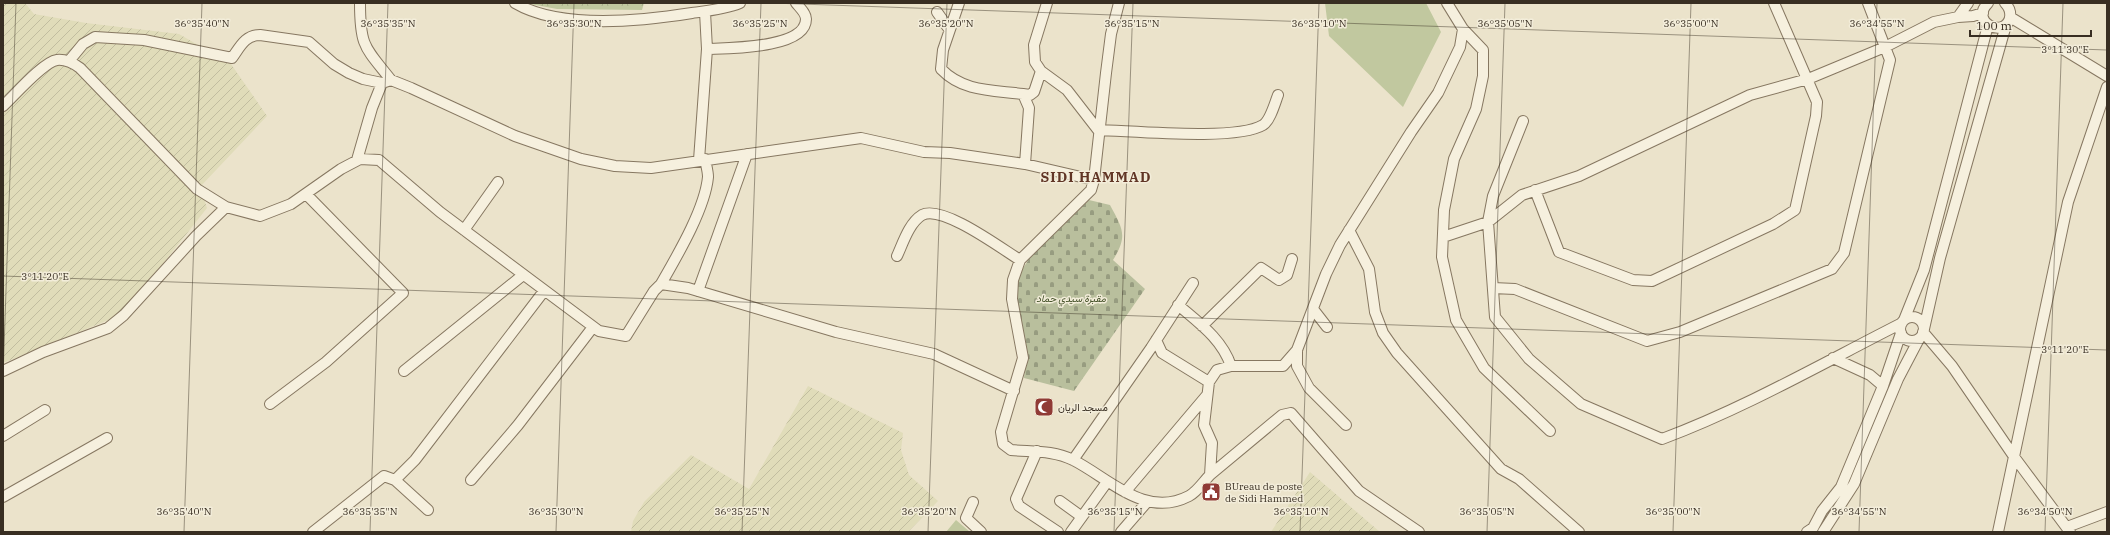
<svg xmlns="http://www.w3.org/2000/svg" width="2110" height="535" viewBox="0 0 2110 535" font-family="'IBM Plex Serif',Vazirmatn,serif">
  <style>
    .farmland { fill: url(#farmland-furrows) }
    .green { fill: #c1c89f }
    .forest { fill: url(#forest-crowns) }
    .cemetery { fill: url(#cemetery-stones) }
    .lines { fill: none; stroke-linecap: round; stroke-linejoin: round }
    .minor-casing { stroke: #867761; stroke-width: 12 }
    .minor { stroke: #f6f0de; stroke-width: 10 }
    .ticks { fill: none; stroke: #382e22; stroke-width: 1; stroke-opacity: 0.45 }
    .labels { text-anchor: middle; stroke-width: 3; stroke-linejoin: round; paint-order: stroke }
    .park-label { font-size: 10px; font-style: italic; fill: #46532b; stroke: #f3edda }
    .poi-label { font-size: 10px; fill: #382e22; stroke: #f3edda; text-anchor: start }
    .district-label { font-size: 14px; font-weight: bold; letter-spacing: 1px; fill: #613626; stroke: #f3edda }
    .ticks-label { font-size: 10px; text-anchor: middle; fill: #382e22; stroke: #f3edda; stroke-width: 3; stroke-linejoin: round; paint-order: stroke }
  </style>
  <defs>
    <pattern id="farmland-furrows" width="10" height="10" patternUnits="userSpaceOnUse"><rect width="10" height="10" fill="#e0dcb9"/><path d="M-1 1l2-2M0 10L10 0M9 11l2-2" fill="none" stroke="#c1bd9f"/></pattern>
    <pattern id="forest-crowns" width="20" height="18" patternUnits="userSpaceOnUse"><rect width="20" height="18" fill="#c1c89f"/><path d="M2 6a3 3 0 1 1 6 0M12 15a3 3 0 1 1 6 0" fill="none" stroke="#a7ac89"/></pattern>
    <pattern id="cemetery-stones" width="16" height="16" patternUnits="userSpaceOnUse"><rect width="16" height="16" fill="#b9bf9d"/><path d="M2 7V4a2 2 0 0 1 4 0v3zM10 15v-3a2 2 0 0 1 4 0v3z" fill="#979c80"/></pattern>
  </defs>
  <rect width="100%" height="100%" fill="#ebe3cb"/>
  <path class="farmland" d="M3,3H25L34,14L86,23L179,34L231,64L267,116L200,187L207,208L123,314L3,363Z
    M808,386L903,433L901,450L909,475L938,501L908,532H631L633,521L644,502L691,455L749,489Z
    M1310,472L1380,532H1271Z"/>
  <path class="green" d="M1325,3H1426L1441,32L1403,107L1329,36Z
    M956,520L970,532H946Z"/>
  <path class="forest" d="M525,3H644L642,10L557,9Z"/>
  <path class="cemetery" d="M1089,200L1110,205C1123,229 1128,236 1113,260L1145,289L1074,391L1024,378L1026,359L1015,303L1018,276L1029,259Z"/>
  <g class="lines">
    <g class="minor-casing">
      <path id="minor" d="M360,3C360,47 365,47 391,80
        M515,3C561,30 641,21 692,13C707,11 726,9 740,3
        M959,3L943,50L941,69C963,92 993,90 1023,94L1029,108L1025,164
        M1047,3L1034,45L1035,62L1041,71L1067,90L1098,130C1134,131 1237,141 1263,125C1270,121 1275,103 1278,95
        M1119,3L1111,34L1106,73L1094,180L1091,190L1020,260L1013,280L1012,299L1023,358L1001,432L1003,444L1011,450C1032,452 1053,450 1073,460C1109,478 1145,519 1189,496C1197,492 1204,481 1210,475L1212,443L1204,425L1209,382L1217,370L1231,366H1283L1297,350L1326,274L1340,245L1411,132L1438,93L1460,47L1463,29
        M1447,3L1463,29L1483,50V76L1476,109L1454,159L1444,210L1442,257L1456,320L1484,368L1550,431
        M1988,3C1969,22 2004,39 2010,18C2011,12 2009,7 2005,3
        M937,12L949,29
        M1958,17L1968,3
        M2010,17L2107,76
        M707,49C727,48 806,49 806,19C806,13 800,8 796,3
        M69,61L83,44L95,37L144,40L232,58C240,47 245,35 260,35L309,42L334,64L349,73L363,79L382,83
        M1023,94L1030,95L1034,92L1041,71
        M3,106C14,96 43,62 57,60C66,59 73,63 80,68L197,189L226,207L260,216L291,204L341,169L360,159L379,160L440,212L599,331L626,336L654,291L661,284L688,288L836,332L934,354L1014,391
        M1523,121L1493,196L1488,222L1495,317L1529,359L1581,404L1662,439C1745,408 1823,363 1902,323
        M357,160L372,108L382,83L391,80L411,88L515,136L581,159L615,166L651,168L861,138L924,152L950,153L1025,164L1094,180
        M699,160L707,49L705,12
        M1535,190L1559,252L1633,280L1652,281L1773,224L1795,210L1816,116L1817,102L1774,3
        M464,230L498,182
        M1349,230L1369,269L1375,312L1383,333L1397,353L1501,469L1519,479L1579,532
        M1443,237L1488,222L1522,195L1579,176L1750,95L1808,79L1885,47L1934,22L1958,17L1973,16L1983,13
        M897,256C903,243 909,223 922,215C942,204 1002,249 1020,260
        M661,284C677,256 705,209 708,177C708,171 706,165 705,159
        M1493,288L1515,289L1647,341L1680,332L1832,269L1844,253L1890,60L1868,3
        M698,291L747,154
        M1178,305C1199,323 1222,339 1231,366
        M1313,309L1327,327
        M1900 329a12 12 0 1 1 24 0a12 12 0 1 1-24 0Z
        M1904,320L1924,270L1988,25
        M1202,326L1261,268L1279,280L1287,275L1292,259
        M1924,329L1940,258L2006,25
        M1923,332L1952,366L2015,458L2070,532
        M1156,340L1162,353L1209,382
        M1297,350V366L1309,388L1346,425
        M1833,358L1870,375L1883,386
        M3,371L43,352L108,328L124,315L196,236L226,207
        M404,371L523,275
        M270,404L326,362L403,293L306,194
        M3,436L45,410
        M1037,451L1016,499L1019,506L1058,532
        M1073,460L1151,348L1193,283
        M1210,475L1282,415L1291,413L1359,491L1419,532
        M395,480L415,460L544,291
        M471,480L518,425L593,327
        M1125,492L1207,395
        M3,497L107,438
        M1060,501L1082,517
        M973,502L966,518L981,532
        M2067,527L2107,512
        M313,532L384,476L395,480L428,510
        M1071,532L1107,482
        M1121,532L1147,502
        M1807,532L1813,528L1822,511L1841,487L1883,386L1901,333
        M1823,532L1854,484L1898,379L1919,339
        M1998,532L2068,202L2107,87"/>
    </g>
    <use href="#minor" class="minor"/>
  </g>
  <path class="ticks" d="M772,3L2107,50M3,276L2107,350M3,377L16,3M184,532L202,3M370,532L388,3M556,532L574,3M742,532L761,3M928,532L947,3M1114,532L1133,3M1300,532L1319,3M1487,532L1505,3M1673,532L1691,3M1859,532L1877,3M2045,532L2063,3"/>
  <defs>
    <g id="mosque-square" transform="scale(1)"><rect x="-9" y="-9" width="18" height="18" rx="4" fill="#903b36" stroke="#f3edda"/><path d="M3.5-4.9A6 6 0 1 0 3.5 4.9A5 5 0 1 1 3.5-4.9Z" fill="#fff"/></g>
    <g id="civic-square" transform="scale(1)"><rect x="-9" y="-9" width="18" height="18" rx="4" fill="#903b36" stroke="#f3edda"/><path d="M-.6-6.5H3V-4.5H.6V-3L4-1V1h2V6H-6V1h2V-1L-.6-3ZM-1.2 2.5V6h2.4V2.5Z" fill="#fff"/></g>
  </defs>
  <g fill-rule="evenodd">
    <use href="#mosque-square" x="1044" y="407"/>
    <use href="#civic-square" x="1211" y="492"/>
  </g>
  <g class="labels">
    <g class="park-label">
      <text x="1071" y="302">مقبرة سيدي حماد</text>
    </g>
    <g class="poi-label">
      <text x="1058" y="411">مسجد الريان</text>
      <text x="1225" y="490">BUreau de poste<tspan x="1225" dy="12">de Sidi Hammed</tspan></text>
    </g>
    <g class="district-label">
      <text x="1096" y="182">SIDI HAMMAD</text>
    </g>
  </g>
  <g class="ticks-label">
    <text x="202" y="27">36°35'40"N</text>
    <text x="388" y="27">36°35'35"N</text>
    <text x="574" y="27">36°35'30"N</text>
    <text x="760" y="27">36°35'25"N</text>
    <text x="946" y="27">36°35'20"N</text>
    <text x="1132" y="27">36°35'15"N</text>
    <text x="1319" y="27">36°35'10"N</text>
    <text x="1505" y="27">36°35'05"N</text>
    <text x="1691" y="27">36°35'00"N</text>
    <text x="1877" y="27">36°34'55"N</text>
    <text x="2065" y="53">3°11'30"E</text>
    <text x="45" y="280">3°11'20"E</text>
    <text x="2065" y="353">3°11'20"E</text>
    <text x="184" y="515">36°35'40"N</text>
    <text x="370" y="515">36°35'35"N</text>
    <text x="556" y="515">36°35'30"N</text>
    <text x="742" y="515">36°35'25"N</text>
    <text x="929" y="515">36°35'20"N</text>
    <text x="1115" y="515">36°35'15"N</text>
    <text x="1301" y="515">36°35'10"N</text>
    <text x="1487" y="515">36°35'05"N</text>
    <text x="1673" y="515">36°35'00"N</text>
    <text x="1859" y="515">36°34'55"N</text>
    <text x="2045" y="515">36°34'50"N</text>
  </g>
  <rect width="2110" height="535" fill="none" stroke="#382e22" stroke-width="8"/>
  <path d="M1970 30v6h121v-6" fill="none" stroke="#382e22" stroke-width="2"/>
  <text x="1976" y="30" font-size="12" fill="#382e22" stroke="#f3edda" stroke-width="3" paint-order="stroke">100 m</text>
</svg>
